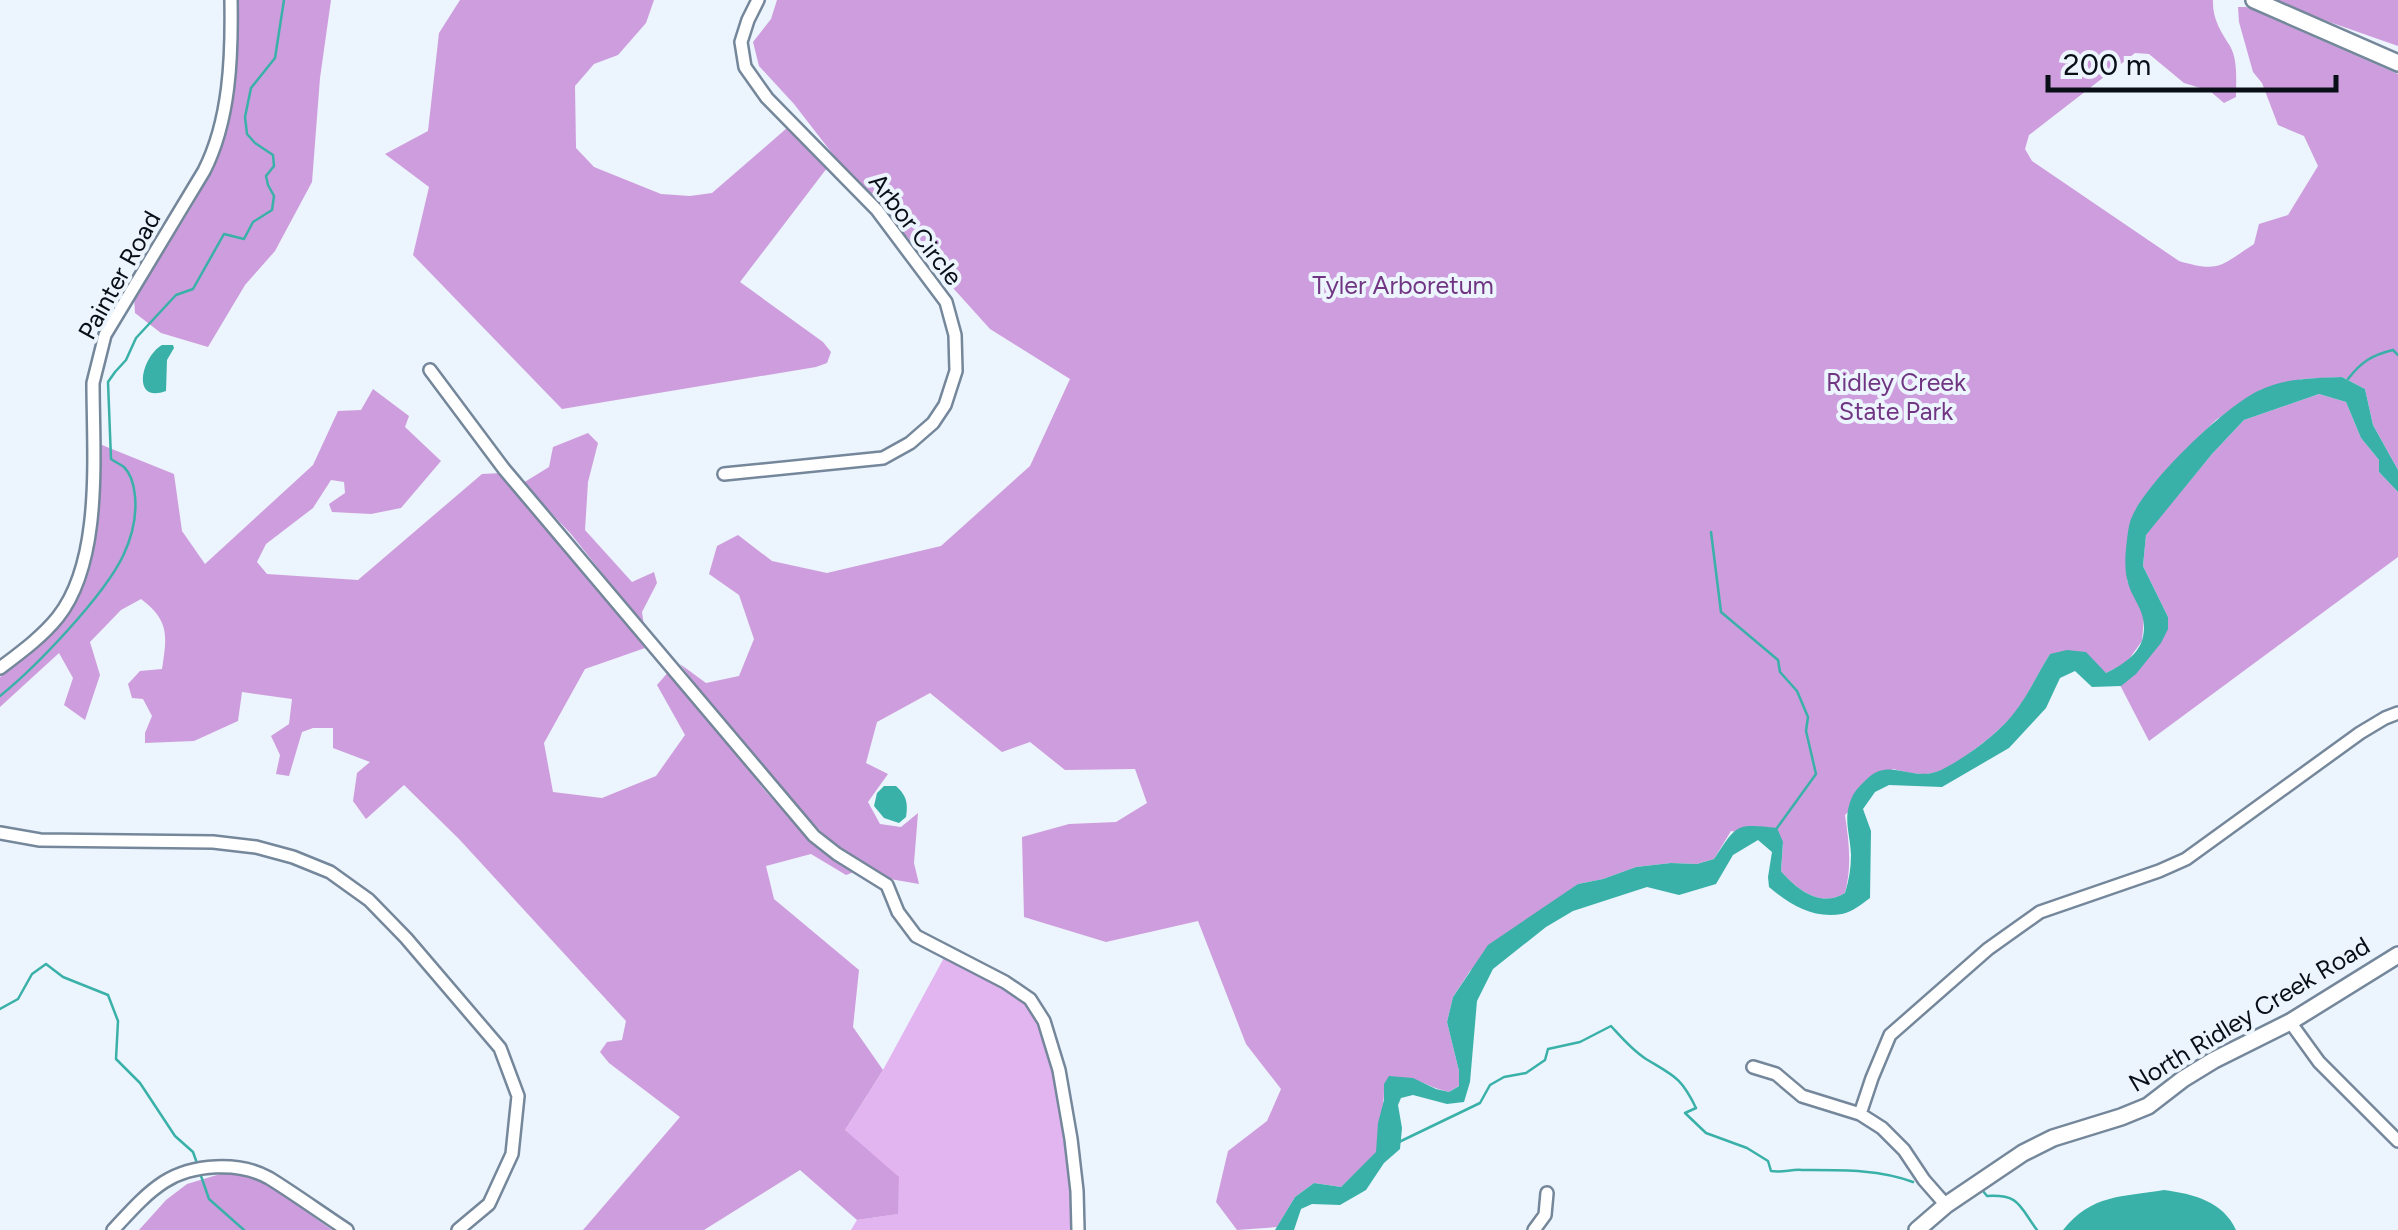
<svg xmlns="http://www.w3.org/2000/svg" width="2398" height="1230" viewBox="0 0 2398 1230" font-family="Figtree,sans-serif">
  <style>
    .green { fill: #e2b5f1 }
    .forest { fill: #ce9ddd }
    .water { fill: #39b1a8 }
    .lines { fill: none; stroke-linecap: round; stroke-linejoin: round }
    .stream { stroke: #39b1a8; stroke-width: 2.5 }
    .street-casing { stroke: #75879b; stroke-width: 16 }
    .secondary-casing { stroke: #75879b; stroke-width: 20 }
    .street { stroke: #fff; stroke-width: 11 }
    .secondary { stroke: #fff; stroke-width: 15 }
    .labels { text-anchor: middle; stroke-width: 8; stroke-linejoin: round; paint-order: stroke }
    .street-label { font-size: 25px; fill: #080f16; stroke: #ecf4fd }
    .park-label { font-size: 25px; fill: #713683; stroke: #ecf4fd }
  </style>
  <rect width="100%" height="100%" fill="#ecf4fd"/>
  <path class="green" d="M946,954L1018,994L1042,1028L1056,1069L1074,1193L1073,1230H851L857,1220L897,1214L845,1130L883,1070Z"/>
  <path class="forest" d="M237,0H331L320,78L312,182L275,251L245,285L208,347L161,333L135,313L134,297C161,253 199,203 218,155C235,113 235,46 237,0Z
    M460,0H654L646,23L618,55L594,64L575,86L576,148L594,167L661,194L690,196L712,193L787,128L827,168L740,282L823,342L831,352L827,363L816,367L562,409L413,255L429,187L385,154L428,131L439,33Z
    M777,0H2213C2212,18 2221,32 2230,46C2238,60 2236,81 2236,97L2224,103L2210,91L2184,83L2149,54L2135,53L2029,135L2025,149L2032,161L2179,261C2220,273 2220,266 2254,244L2259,224L2288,215L2318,166L2304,136L2278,125L2262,83L2253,72L2239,22L2238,7H2246L2398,74V470L2373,425L2365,389L2342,377L2302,379L2260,390L2216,420L2185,450L2149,492L2127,580L2144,616L2142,641L2127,662L2106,673L2050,654C2038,673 2028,696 2014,714C2000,731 1959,764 1939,771C1924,777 1908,773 1893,769L1845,815C1849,842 1852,866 1845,893C1821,908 1797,890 1781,871L1783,842L1731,831L1714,859L1697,864L1671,863L1636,867L1603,879L1578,884L1470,971L1453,997L1447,1022L1459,1071L1460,1085L1449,1092C1420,1086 1416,1071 1384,1084C1385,1107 1378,1129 1377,1152L1341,1187L1314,1183L1295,1197L1277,1227L1237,1230L1216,1202L1228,1151L1267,1121L1281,1089L1246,1044L1198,921L1106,942L1024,917L1022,837L1069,824L1116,822L1147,803L1135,769L1065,770L1030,742L1002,752L930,693L877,722L866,763L888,774L868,802L880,824L901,827L918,813L914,863L919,884L890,879L836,847L808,818L719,715L680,664L706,683L739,676L754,639L739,595L709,574L717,546L738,535L772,561L827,573L941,546L1030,466L1070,379L990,329L835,157L794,104L759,66L753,42L771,19Z
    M2270,0H2398V46L2281,5Z
    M373,389L409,416L405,427L441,461L401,508L371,514L332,512L329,504L345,493L344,482L331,480L313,508L266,544L257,562L267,574L358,580L482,474L502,473L645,648L585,669L544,743L553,792L602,798L656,776L685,735L657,685L670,670L761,786L806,837L824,852L854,872L846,875L811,854L766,866L774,899L859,970L853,1027L883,1070L845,1130L899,1177L898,1214L857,1220L800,1170L704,1230H583L680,1117L609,1063L600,1052L607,1042L622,1040L626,1021L459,839L404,785L366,819L353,801L357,773L370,762L333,748V728H313L302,732L289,776L276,774L280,755L271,736L289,724L292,699L242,692L238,721L194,741L145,743V733L152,716L143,699L132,698L128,684L140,671L162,669C167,636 170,621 141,599L121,610L90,642L100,675L85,720L64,705L73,678L59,653L0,707V677C22,660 47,643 64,621C104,570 98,503 97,443L174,474L182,531L205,564L313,465L338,411L361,410Z
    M2319,394L2346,402L2361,438L2379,460V472L2398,492V557L2149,741L2120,685L2168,617L2143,566L2146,534L2212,454L2244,420Z
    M588,433L598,443L588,482L585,530L632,582L654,572L657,583L642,612L644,626L571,534L523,483L549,467L553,447Z
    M227,1172L263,1181L332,1230H139L166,1200L187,1184Z"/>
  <path class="water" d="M162,345H173L174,348L167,360L166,391C130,404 142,356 162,345Z
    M2342,377L2365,389L2373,425L2398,470V492L2379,472V460L2361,438L2346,402L2319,394L2244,420L2212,454L2146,535L2143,566L2168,617V629L2161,643L2136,674L2121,686L2092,687L2075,671L2060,678L2046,708L2009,748L1942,787L1889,785L1875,792L1863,809L1871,831L1870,898C1862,904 1852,912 1842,914C1813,919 1790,905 1769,887L1768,877L1772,852L1758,840L1733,855L1716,884L1679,895L1647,887L1573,911L1546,927L1493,969L1477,1001L1470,1082L1464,1102L1447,1104L1413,1095L1401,1098L1398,1105L1402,1128L1400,1149L1384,1163L1366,1190L1340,1205L1312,1204L1301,1209L1294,1230H1275L1295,1197L1314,1183L1341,1187L1376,1152L1378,1123L1384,1100V1084L1389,1076L1413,1078L1436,1089L1449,1092L1459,1086V1071L1447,1022L1453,997L1488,945L1578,884L1603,879L1636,867L1671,863L1697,864L1714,859C1737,825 1734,823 1777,828L1783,842L1781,871C1797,890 1821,908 1845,893C1849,880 1851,868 1851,855C1850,831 1842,818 1853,795C1857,788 1863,783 1868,778C1890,757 1913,783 1941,770C1964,759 1999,733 2014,713C2028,695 2038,673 2050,654L2067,650L2086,652L2106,673C2122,665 2139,655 2143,637C2148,610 2132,602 2127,579C2125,571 2125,558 2126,549C2127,540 2128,527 2131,519C2145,483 2225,406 2260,390C2285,378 2315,378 2342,377Z
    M884,786H896C907,796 908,803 906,817L899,823L884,818L874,806L877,793Z
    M2164,1190C2193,1194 2223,1201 2236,1230H2063C2092,1194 2122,1197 2164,1190Z"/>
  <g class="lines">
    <path class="stream" d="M2348,379C2361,362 2372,355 2393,350L2398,355
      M1711,532L1721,612L1778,660L1780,672L1797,691L1808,717L1806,731L1816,774L1777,828
      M0,696C36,667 103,597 123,556C132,537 137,517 135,496C134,485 132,475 124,467C120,464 115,462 111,459L108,382L115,372L126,360L136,338L176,295L193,289L224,234L244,239L253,222L272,210L274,196L268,185L266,176L274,166L273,155L255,143L247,134L245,117L251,88L275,58L284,0
      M0,1009L18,999L32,974L46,964L63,977L108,995L118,1021L116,1059L140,1083L175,1136L193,1152L198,1166
      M1399,1142L1480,1103L1490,1085L1504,1077L1526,1073L1545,1060L1548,1049L1580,1042L1611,1026C1622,1038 1632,1050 1646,1059C1674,1076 1681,1077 1696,1108L1685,1113L1706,1133L1747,1148L1768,1161L1771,1171C1783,1173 1791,1169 1802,1170C1839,1170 1879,1169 1913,1182
      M200,1173L209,1199L244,1230
      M1983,1191L1987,1196C2020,1194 2019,1206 2037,1230"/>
    <g class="street-casing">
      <path id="street" d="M430,370L504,469L814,836L837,854L887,885L898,912L916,936L1005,982L1030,999L1044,1021L1059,1070L1071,1139L1077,1191L1078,1230
        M724,474L883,458L910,443L933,423L945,405L956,371L955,335L946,302L877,210L767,98L745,67L741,42L748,20L758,0
        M0,668C20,653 42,637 58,617C103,560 93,453 93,383L105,335L204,171C230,120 232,57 231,0
        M0,833L40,840L213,842L256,847L293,857L330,872L369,900L406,938L500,1048L518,1096L512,1154L489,1204L458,1230
        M2290,1022L2319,1062L2398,1141
        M1753,1067L1776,1074L1802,1096L1860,1114L1882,1128L1904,1150L1924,1180L1946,1205
        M1860,1114L1872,1078L1890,1035L1988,949L2040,912L2159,871L2186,859L2360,733L2385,718L2398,713
        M113,1230C129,1213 144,1195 164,1182C192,1164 239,1161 269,1178C295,1194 321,1213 347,1230
        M1534,1230L1545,1215L1547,1193"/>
    </g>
    <g class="secondary-casing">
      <path id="secondary" d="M2254,0L2398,63
        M1917,1230L1946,1205L2023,1153L2053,1138L2121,1117L2148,1106L2183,1079L2214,1060L2290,1022L2398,955"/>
    </g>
    <use href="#street" class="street"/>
    <use href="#secondary" class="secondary"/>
  </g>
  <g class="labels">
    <g class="street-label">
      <text transform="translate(916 229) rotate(52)" y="9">Arbor Circle</text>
      <text transform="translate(119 275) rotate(-61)" y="9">Painter Road</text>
      <text transform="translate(2249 1014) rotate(-31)" y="9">North Ridley Creek Road</text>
    </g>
    <g class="park-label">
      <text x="1403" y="294">Tyler Arboretum</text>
      <text x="1896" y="391">Ridley Creek<tspan x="1896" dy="29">State Park</tspan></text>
    </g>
  </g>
  <path d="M2048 75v15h288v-15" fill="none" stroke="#080f16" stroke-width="5"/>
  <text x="2063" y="75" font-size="30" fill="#080f16" stroke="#ecf4fd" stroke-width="8" paint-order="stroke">200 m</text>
</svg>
